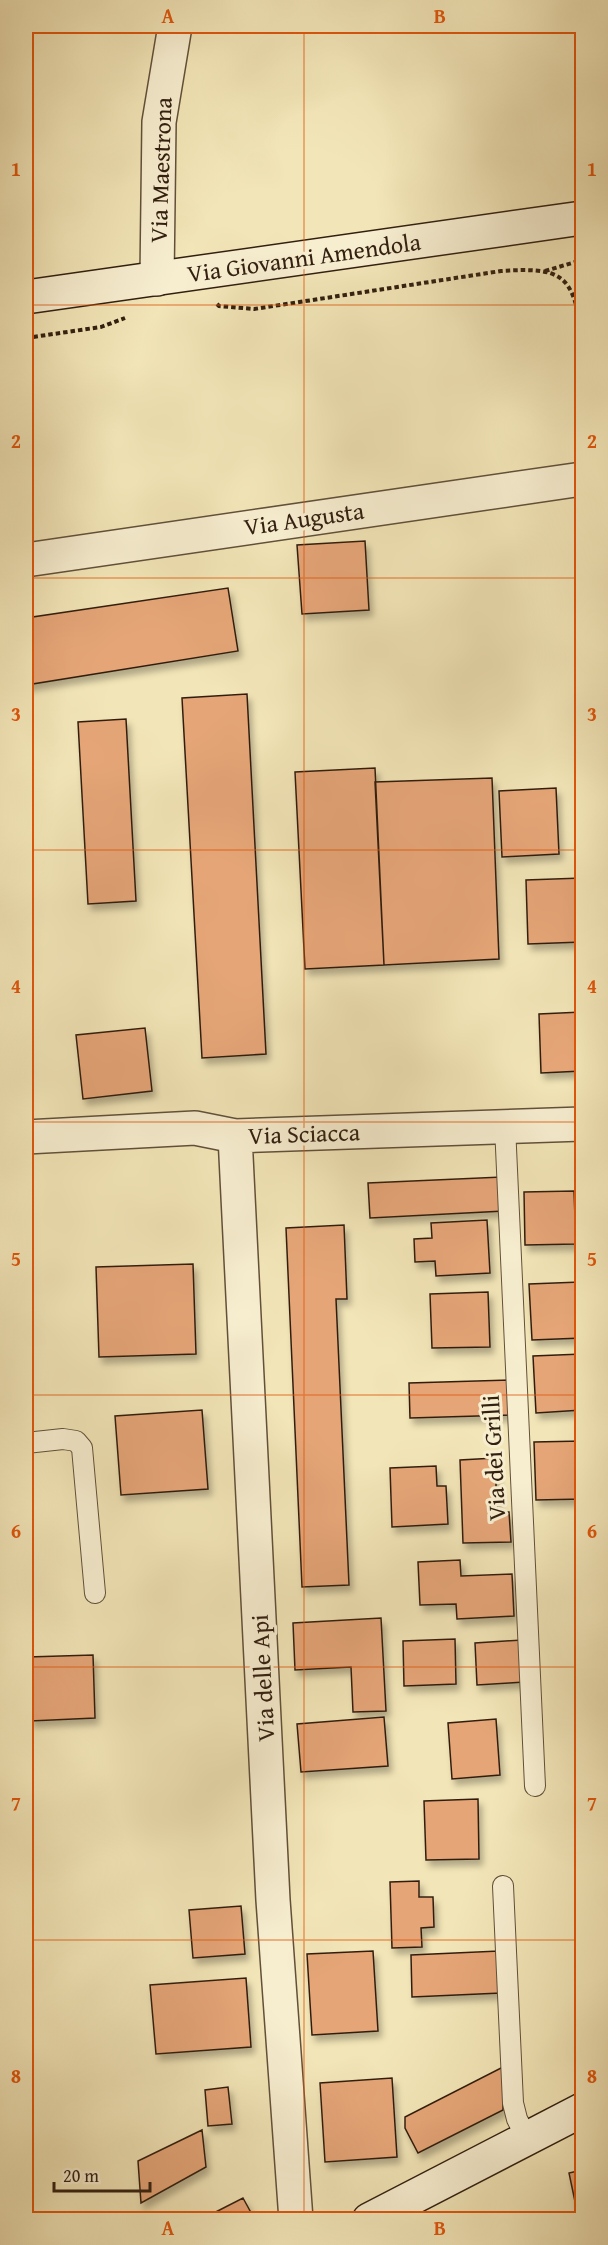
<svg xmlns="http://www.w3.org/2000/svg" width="608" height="2245" viewBox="0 0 608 2245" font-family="'Gentium Book Plus',serif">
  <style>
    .building { fill: #e5a577; stroke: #321f10; stroke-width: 1.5; filter: url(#shadow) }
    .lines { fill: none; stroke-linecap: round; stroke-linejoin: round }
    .lane-casing { stroke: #62503a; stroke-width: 22 }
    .street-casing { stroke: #62503a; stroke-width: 36 }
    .secondary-casing { stroke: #321f10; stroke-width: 36 }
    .path { stroke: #321f10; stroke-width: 4; stroke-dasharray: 4.5 3; stroke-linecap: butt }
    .lane { stroke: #f7eed0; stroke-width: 20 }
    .street { stroke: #f7eed0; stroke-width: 33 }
    .secondary { stroke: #f7eed0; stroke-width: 33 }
    .grid { fill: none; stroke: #df560c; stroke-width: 1.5; stroke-opacity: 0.55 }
    .labels { text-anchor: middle; stroke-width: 6; stroke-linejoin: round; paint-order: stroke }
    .street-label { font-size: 24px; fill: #321f10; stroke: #f7eed0 }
    .neatline { fill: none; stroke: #df560c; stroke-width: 2 }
    .grid-label { font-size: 20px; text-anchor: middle; font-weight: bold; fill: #df560c }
  </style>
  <defs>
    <filter id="shadow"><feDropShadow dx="3.5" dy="6" stdDeviation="3" flood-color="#0004"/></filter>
  </defs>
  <rect width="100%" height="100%" fill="#f2e5b7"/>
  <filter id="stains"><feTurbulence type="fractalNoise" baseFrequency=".00333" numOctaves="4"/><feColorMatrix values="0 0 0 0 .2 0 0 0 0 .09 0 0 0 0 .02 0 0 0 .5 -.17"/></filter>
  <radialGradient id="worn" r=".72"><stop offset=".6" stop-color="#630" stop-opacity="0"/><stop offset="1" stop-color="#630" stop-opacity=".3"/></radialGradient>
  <path class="building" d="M365,541L369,610L302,614L297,545Z
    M228,588L238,651L26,685V618Z
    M247,694L266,1054L202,1058L182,698Z
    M126,719L136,901L88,904L78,722Z
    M375,768L384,965L305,969L295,772Z
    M492,778L499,959L384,965L375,782Z
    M556,788L559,854L502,857L499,791Z
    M582,878V942L528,944L526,880Z
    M582,1012V1071L541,1073L539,1014Z
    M145,1028L152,1091L83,1099L76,1035Z
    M502,1177L504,1211L370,1218L368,1183Z
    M574,1191L576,1244L525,1245L524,1192Z
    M487,1220L490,1273L436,1276L435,1261L415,1262L414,1239L432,1238L431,1223Z
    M344,1225L347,1299H336L349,1585L302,1587L286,1228Z
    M193,1264L196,1354L99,1357L96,1267Z
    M580,1282L582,1338L532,1340L529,1284Z
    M488,1292L490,1347L432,1348L430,1294Z
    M582,1354V1410L536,1413L533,1356Z
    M510,1380L511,1415L410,1418L409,1383Z
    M202,1410L208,1489L121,1495L115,1416Z
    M582,1441V1499L536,1500L534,1442Z
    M495,1458L497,1512H509L511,1542L463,1543L460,1460Z
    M436,1466L437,1486H446L448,1524L392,1527L390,1468Z
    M460,1560L461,1576L512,1574L514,1616L457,1619L456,1604L420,1605L418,1562Z
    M381,1618L386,1711L353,1712L351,1667L295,1670L293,1623Z
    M455,1639L456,1684L404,1686L403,1641Z
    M522,1640L524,1682L477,1685L475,1643Z
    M93,1655L95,1718L30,1721L28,1657Z
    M384,1717L388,1766L301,1772L297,1724Z
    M496,1719L500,1775L452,1779L448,1723Z
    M478,1799L479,1859L426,1860L424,1801Z
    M419,1881V1897H433L434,1927L421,1928L422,1947L392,1948L390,1882Z
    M241,1906L245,1954L193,1958L189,1910Z
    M373,1951L378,2031L312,2035L307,1954Z
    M499,1951L501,1993L412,1997L411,1955Z
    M246,1978L251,2047L156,2054L150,1985Z
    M582,1997V2067L581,2068L579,1999Z
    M503,2067V2110L418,2153L405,2128V2117Z
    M392,2078L397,2157L325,2162L320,2083Z
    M228,2087L232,2124L208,2126L205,2090Z
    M202,2130L206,2167L141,2203L138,2161Z
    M582,2170V2210L577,2211L569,2173Z
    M243,2198L255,2220H200Z"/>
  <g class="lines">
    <g class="lane-casing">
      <path id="lane" d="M505,1126L535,1786
        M26,1443L63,1439L76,1441L82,1448L95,1593
        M503,1886L513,2103L517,2119L527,2139"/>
    </g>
    <g class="street-casing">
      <path id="street" d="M157,279L159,122L175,26
        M26,560L582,479
        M235,1136L273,1900L296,2220
        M26,1137L195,1128L235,1136L582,1124"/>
    </g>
    <g class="secondary-casing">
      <path id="secondary" d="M26,297L582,218
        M369,2220L582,2110"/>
    </g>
    <path class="path" d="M545,271L582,260
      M217,304L219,306L254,309L501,271C562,267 573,274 582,335
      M26,338L101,327L125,318"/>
    <use href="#lane" class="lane"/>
    <use href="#street" class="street"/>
    <use href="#secondary" class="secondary"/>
  </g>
  <path class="grid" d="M304,26V2220M26,305H582M26,578H582M26,850H582M26,1122H582M26,1395H582M26,1667H582M26,1940H582"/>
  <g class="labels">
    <g class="street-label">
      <text transform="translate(161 170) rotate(-88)" y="8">Via Maestrona</text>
      <text transform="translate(304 258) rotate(-8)" y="8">Via Giovanni Amendola</text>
      <text transform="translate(304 519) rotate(-8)" y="8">Via Augusta</text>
      <text transform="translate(304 1134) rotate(-2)" y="8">Via Sciacca</text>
      <text transform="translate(494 1458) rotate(-93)" y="8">Via dei Grilli</text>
      <text transform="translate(263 1678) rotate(-93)" y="8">Via delle Api</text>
    </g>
  </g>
  <rect width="608" height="2245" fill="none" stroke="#f2e5b7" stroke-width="66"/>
  <path d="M54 2182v9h96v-9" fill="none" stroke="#321f10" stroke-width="3"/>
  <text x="63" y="2182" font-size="18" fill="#321f10" stroke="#f7eed0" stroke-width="4.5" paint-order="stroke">20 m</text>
  <rect x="33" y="33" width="542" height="2179" class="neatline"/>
  <g class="grid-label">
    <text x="168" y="23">A</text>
    <text x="440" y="23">B</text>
    <text x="16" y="176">1</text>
    <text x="592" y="176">1</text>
    <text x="16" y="448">2</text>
    <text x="592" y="448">2</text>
    <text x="16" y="721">3</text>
    <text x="592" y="721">3</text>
    <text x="16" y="993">4</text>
    <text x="592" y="993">4</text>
    <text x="16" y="1266">5</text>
    <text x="592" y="1266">5</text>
    <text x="16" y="1538">6</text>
    <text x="592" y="1538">6</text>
    <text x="16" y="1810">7</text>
    <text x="592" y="1810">7</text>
    <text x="16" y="2083">8</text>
    <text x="592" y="2083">8</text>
    <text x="168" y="2235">A</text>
    <text x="440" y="2235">B</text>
  </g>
  <rect width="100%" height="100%" filter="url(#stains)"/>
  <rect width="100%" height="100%" fill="url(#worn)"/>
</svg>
